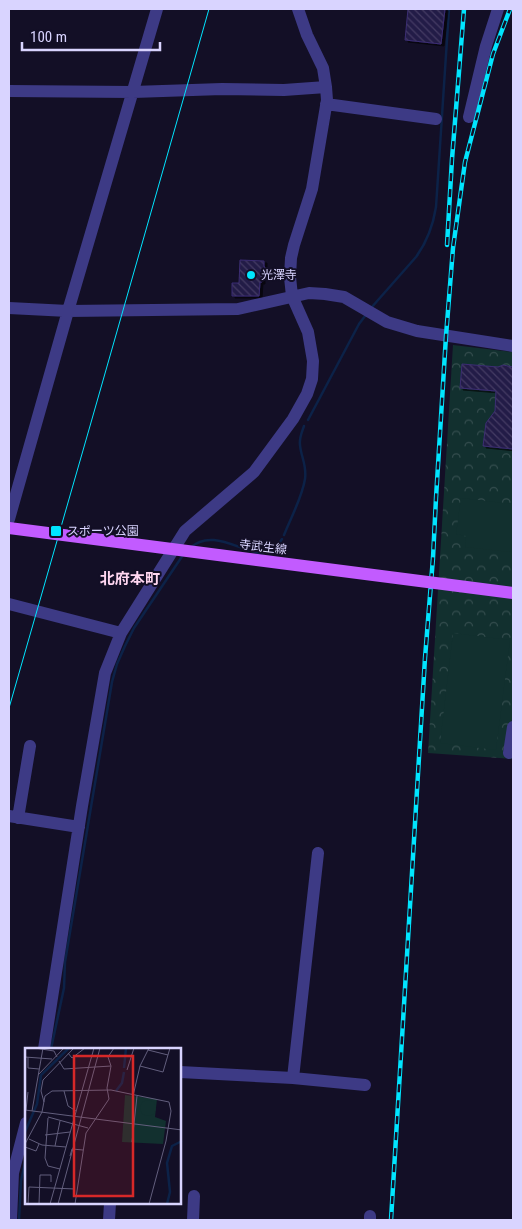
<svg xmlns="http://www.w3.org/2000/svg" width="522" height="1229" viewBox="0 0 522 1229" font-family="'Roboto Condensed','Noto Sans JP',sans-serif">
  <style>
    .park { fill: url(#park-crowns) }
    .pitch { fill: #12302f }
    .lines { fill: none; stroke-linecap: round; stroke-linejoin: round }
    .stream { stroke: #0c2248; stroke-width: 2.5 }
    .building { fill: url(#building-back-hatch); stroke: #3b2d73; filter: url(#shadow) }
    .minor { stroke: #3d3a85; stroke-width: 12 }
    .tram { stroke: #00e5ff; stroke-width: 1 }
    .rail-casing { stroke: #00e5ff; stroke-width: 4.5 }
    .rail { stroke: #130f26; stroke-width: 2.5; stroke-dasharray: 8; stroke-linecap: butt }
    .major-bridge { stroke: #c25bff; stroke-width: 12 }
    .poi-dot { fill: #00e5ff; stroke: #130f26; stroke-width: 2 }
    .labels { text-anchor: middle; stroke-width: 4; stroke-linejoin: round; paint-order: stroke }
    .poi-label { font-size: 12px; fill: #d9d4ff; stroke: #130f26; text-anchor: start }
    .street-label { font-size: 12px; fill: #d9d4ff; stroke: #130f26 }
    .quarter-label { font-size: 15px; font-weight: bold; fill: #ffd6f0; stroke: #130f26 }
    .inset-river { fill: none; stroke: #0c2248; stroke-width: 2.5 }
    .inset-road { fill: none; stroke: #625e7d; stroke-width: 1 }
    .view { fill: #d62828; fill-opacity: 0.15; stroke: #d62828; stroke-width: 2.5 }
    .inset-edge { fill: none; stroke: #d9d4ff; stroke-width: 2.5 }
  </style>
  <defs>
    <pattern id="park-crowns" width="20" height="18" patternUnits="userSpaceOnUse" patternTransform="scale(1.25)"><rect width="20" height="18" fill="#12302f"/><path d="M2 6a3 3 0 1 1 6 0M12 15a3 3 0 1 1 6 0" fill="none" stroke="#344d4e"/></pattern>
    <pattern id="building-back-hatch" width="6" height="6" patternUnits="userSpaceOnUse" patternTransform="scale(1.25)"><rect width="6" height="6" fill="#241b47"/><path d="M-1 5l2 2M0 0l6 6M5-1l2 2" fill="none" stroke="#433b63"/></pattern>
    <filter id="shadow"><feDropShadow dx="3" dy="2" stdDeviation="0" flood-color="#0009"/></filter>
  </defs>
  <rect width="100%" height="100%" fill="#130f26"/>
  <path class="park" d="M453,345L513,352V759L428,753Z"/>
  <path class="pitch" d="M461,498L513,504V536L511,552L465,547L466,536L456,534Z
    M453,633L510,640L496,750L440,743Z"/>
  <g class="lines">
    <path class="stream" d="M371,308L416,257C427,242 433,226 436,207L449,9
      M308,420L359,324L365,316
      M284,535C291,517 302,498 305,479C307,465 301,457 300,445C299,438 302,432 304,426
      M190,548C216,524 251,562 272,551C277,548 279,543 282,539
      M51,1049L64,988L65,962L112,682L117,664L125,646L134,628L183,555
      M19,1220L21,1181L26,1158"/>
  </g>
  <path class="building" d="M408,9H445L441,44L405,40Z
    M240,260L264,261V267H265V277H262V282H260L259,296H232V283H239Z
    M462,364L498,367L503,365L513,367V449L483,446L486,423L495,411L496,391L460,388Z"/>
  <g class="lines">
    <path class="minor" d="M9,91L133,92L222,89L284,90L326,87
      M326,104L436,119
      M469,117L486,46L498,9
      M9,308L68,311L238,309L309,293L325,294L344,297L387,322L417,331L513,346
      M9,519L68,311L157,9
      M9,604L121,633
      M509,753L513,727
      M9,816L79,827
      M18,818L30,746
      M44,1049L82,806L105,673L121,633L185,531L254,472L293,419L307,394L312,379L313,361L308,332L292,296L290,277L291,258L294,245L312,189L325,112L327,100L326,87L323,68L307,35L298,9
      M180,1072L293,1078L365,1085
      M293,1078L318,853
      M11,1220L13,1173L26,1123
      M109,1220L110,1203
      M193,1220L194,1196
      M370,1220V1216"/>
    <path class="tram" d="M9,708L90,426L209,9"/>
    <g class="rail-casing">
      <path id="rail" d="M447,245L452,159L464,9
        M391,1220L425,658L433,558L436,498L446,336L453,248L465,162L493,54L510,9"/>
    </g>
    <use href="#rail" class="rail"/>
    <path class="major-bridge" d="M9,528L513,593"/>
  </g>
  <g class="poi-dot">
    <circle cx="251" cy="275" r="5"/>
    <rect x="50" y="525" width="12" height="12" rx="2.5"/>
  </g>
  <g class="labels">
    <g class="poi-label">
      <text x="261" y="279">光澤寺</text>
      <text x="67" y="535">スポーツ公園</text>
    </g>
    <g class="street-label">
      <text transform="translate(263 547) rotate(7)" y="4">寺武生線</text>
    </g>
    <g class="quarter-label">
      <text x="130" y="584">北府本町</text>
    </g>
  </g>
  <g transform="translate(25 1048)">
    <rect width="156" height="156" fill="#130f26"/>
    <path d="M100,47L132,51L130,69L141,73L138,96L97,94Z" fill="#12302f"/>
    <path d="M115 60a8 8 0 1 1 16 0a8 8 0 1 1-16 0Z" fill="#12302f"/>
    <path class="inset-river" d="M99,20L101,0M91,43L97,35L99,24M0,84L12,56L16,27L44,0M142,156L145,144L142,115L147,98L157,93"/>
    <path class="inset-road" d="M10,0L29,3L32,9M123,2L143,7M43,5L47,10L60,0M0,9L27,11M3,9V20L14,21M34,13L39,21L86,18M115,18L138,24L145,0M102,22L109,0M13,27L39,0M39,43L43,58L51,63M108,48L115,18L124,0M19,54L16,43L18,32L49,0M0,62L157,82M1,62L3,44M7,63L18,0M23,69L63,80M23,70L20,110L23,118L35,121M20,87L45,84M4,91L17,97L41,99M107,94L112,48M0,96L17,64L20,48L27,43L86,42L144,54L146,63L141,93L124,156M30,98L35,73M0,99L11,103L14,96M45,108L47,101L58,102M3,156L4,139L50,141M14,156L15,127H26V134M25,156L69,0M33,156L75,0M50,156L61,85L84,51L82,40L86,18L83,9L89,0"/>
    <path class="view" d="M49,8H108V148H49Z"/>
    <rect width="156" height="156" class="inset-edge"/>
  </g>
  <rect width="522" height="1229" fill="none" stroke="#d9d4ff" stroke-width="20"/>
  <path d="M22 42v8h138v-8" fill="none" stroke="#d9d4ff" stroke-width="2.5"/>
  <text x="30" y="42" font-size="15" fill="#d9d4ff" stroke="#130f26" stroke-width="4" paint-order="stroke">100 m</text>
</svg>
